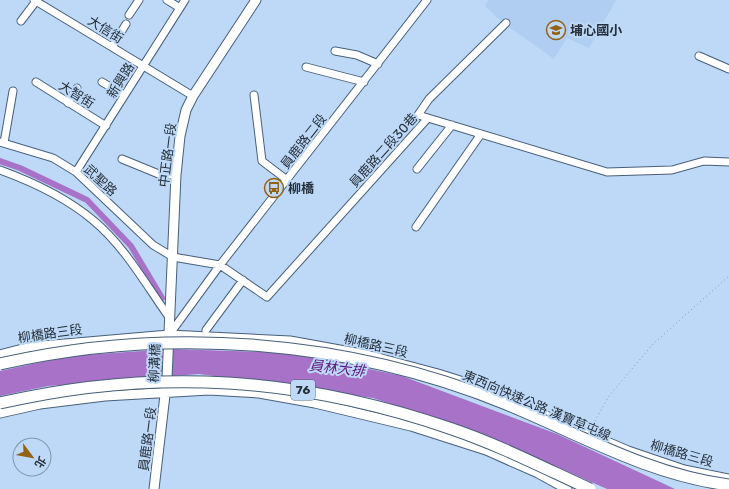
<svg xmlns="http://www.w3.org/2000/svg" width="729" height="489" viewBox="0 0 729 489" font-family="Rubik,'Noto Sans TC',sans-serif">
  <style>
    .built { fill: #afcef2 }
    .water { fill: #a872c9 }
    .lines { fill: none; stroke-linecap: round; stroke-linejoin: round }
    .canal { stroke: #a872c9; stroke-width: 6 }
    .minor-casing { stroke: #485f79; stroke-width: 9 }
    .major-casing { stroke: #485f79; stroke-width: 11 }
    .path { stroke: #859ab1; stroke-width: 1; stroke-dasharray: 1 3; stroke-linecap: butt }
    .minor { stroke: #fff; stroke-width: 7 }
    .major { stroke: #fff; stroke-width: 9 }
    .highway-bridge-casing { stroke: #485f79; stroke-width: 13; stroke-linecap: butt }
    .highway-bridge { stroke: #fff; stroke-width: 11 }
    .labels { text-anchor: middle; stroke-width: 4; stroke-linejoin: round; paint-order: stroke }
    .shield { fill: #bed9f7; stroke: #536373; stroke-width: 1 }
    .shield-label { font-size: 12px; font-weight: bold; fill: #25303b }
    .street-label { font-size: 13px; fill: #25303b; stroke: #bed9f7 }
    .poi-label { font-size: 13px; font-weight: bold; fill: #25303b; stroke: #bed9f7; text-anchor: start }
    .water-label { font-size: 14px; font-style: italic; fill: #5b117d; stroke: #bed9f7 }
  </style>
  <rect width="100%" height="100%" fill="#bed9f7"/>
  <path class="built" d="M488,0H616L589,48L567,38L554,59L503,23L485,6Z"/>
  <path class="water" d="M171,349L294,353L402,376L557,434L675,489H607L491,438L373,398L199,374L48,386L0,396V371L70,356Z"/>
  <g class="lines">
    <path class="canal" d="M0,161L20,168L87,200L131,246L162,298"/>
    <g class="minor-casing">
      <path id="minor" d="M34,0L193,96
        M167,0L180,8
        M129,15L139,0
        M21,21L37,0
        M112,47L126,24
        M335,51L357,55L378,64
        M699,56L729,69
        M306,67L364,82
        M36,82L106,126
        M102,82L124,95
        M254,95L262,161L287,180
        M68,103L77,88
        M428,118L418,115L429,99L506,23
        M0,142L53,158L76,172L153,245L173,257L220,265L267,297L428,118L607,172L672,170L704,161L729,162
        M4,143L13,91
        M122,159L161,175H176
        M417,169L452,125
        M0,170C33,182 67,198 94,221C125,247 146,285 169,317
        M76,172L185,0
        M416,227L481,134
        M206,330L243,280
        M169,335L220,265L427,0"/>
    </g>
    <g class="major-casing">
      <path id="major" d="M0,355L30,347L169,335L290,341L367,355L438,374L476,386L628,451L684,470L729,479
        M0,413L40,404L105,396L209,390L259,393L315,403L411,426L486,450L538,473L567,489
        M154,489L167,378L176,175L180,136L186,110L193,96L256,0"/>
    </g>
    <path class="path" d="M591,428L609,396L653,344L729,276
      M568,469L581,446"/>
    <use href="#minor" class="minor"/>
    <use href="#major" class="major"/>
    <g class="highway-bridge-casing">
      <path id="highway-bridge" d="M0,364C167,326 347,339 506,404C579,434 649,475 729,485
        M0,403C156,367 301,377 452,429C499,445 544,468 590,489"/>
    </g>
    <use href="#highway-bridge" class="highway-bridge"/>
  </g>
  <defs>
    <g id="school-ring" transform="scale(1)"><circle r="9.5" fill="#bed9f7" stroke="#946214" stroke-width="1.5"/><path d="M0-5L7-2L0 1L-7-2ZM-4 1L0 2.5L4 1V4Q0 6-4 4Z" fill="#946214"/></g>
    <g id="bus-ring" transform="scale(1)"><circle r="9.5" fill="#bed9f7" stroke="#946214" stroke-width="1.5"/><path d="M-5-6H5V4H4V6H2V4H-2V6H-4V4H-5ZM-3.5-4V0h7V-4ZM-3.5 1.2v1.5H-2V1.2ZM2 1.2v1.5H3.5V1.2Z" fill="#946214"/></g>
  </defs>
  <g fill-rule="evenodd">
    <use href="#school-ring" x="556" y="30"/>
    <use href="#bus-ring" x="274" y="188"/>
  </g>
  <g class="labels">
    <rect class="shield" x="291" y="380" width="24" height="20" rx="3"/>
    <g class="shield-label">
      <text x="303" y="394">76</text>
    </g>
    <g class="street-label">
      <text transform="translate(106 29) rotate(32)" y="5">大信街</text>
      <text transform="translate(120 80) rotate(-58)" y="5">新興路</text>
      <text transform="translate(77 94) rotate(32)" y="5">大智街</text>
      <text transform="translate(303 141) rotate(-52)" y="5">員鹿路二段</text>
      <text transform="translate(383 150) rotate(-48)" y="5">員鹿路二段30巷</text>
      <text transform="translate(167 155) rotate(-83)" y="5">中正路一段</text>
      <text transform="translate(101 180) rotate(43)" y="5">武聖路</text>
      <text transform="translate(50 333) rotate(-8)" y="5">柳橋路三段</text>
      <text transform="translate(376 345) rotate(13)" y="5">柳橋路三段</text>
      <text transform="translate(154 363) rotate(-87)" y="5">柳溝橋</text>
      <text transform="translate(537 405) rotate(23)" y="5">東西向快速公路 漢寶草屯線</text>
      <text transform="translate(147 439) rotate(-83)" y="5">員鹿路一段</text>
      <text transform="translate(682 453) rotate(16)" y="5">柳橋路三段</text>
    </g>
    <g class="poi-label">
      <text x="570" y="35">埔心國小</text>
      <text x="288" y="193">柳橋</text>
    </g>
    <g class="water-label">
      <text transform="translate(337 368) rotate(6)" y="5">員林大排</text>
    </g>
  </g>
  <g transform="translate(32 457) rotate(122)"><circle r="19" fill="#bed9f7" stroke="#8195ac"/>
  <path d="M0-3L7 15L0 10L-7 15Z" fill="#946214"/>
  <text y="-6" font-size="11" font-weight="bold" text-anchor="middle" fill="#25303b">北</text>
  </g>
</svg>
